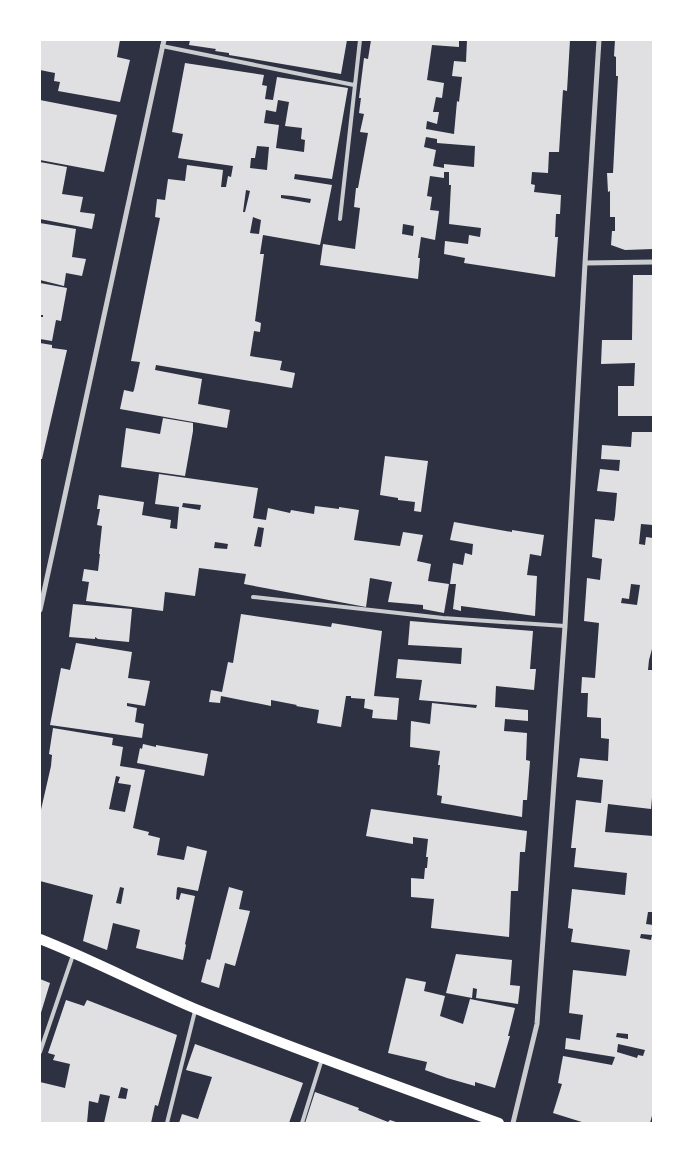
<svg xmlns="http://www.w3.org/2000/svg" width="693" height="1163" viewBox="0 0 693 1163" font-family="Figtree,sans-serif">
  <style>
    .building { fill: #e0e0e3; fill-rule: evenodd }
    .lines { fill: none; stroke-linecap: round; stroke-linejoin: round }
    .service { stroke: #caccd0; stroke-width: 4 }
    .minor { stroke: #caccd0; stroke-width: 5 }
    .secondary { stroke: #fff; stroke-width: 10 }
  </style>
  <rect width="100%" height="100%" fill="#2d3142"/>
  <path class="building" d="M40,40H120L117,57L130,60L120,102L58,91L60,82L54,81L55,73L40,70Z
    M190,40H347L341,74L229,55V53L215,51L216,49L189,45Z
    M371,40H459V47L432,45L427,80L444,83L442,98L436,97L433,112H439L437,124L427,121L426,129L454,134L457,101L459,102L462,77L452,76L454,61L466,62L467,40H570L567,91L563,90L559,152H549L548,173L532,172L531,184L535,185L534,192L561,195L560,214H556L555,237H558L555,277L464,263L465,258L444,254L445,241L468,244L469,235L480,237L481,228L449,224L451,185H449V172H444V178L430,176L427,196L432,197L430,210L439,211L435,240L421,237L418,258H420L418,279L320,265L323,244L355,249L360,208L354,207L356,188H358L368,133L360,132L364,114L359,113L361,98H359L364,58L368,59ZM426,137L437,139V143L475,146L474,167L444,164V168L433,166L436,150L424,147ZM403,224L414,226L413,236L402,234Z
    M615,40H653V249L625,250L611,245L612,231H615V217H610V191L608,192L607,173H613L618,76H616V57L614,56Z
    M185,63L264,75L262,85L267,86L265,99L273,100L277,77L348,88L332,179L295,174L294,179L332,185L320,245L263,235L260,254H264L255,321L261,323L260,332L254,331L250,356L282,361L280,370L295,373L292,388L156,365L155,370L202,379L198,404L230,410L227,428L120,409L124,390L133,392L134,390L140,362L131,361L160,218L155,217L157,199L165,200L168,179L185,181L187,165L223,170L221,187H226L228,176L231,177L233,166L178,158L183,134L172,132ZM278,100L289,102L285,126L302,128L301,139L305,140L304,152L276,148L279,125L264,123L266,110L276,112ZM257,146L269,147L267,170L250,168L251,158H255ZM246,190L250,191L245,212H243ZM281,195L292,196L311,199L310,203L281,198ZM253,217L261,220L259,234L250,233Z
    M40,100L117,115L104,172L40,160Z
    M40,162L67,167L62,194L83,197L80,212L95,214L92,229L40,219Z
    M40,223L76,229L72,257L86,259L82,276L66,273L64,286L40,280Z
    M633,275H653V416H618V386H634L635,363L601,364L602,340H632Z
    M40,283L67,288L61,321L56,320L52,341L40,339V317H43V315H40Z
    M40,343L52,345V348L67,350L42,459H40Z
    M163,418L193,423V431L185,476L121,467L126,428L160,434Z
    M632,432H653V525L641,524L639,544L645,545L646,537L653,538V649H652L649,660L648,670H653V786L651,809L608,804L605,832L653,836V912H648L646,924L653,925V1112L650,1123H585L553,1113L562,1084L558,1083L563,1056L612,1065L615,1057L565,1049L566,1038L580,1040L583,1015L569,1013L573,970L626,976L630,950L571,942L573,929L568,928L572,889L625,895L627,873L574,867L576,848H571L576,800L601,803L603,780L577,777L580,758L608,761L609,739L601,738V718L587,717L588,693H581L582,677L595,678L599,623L584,621L587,578L600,580L602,559L592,557L595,519L614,521L615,516L617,493L597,491L600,469L619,471L620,460L601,459L602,445L631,447ZM631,584L640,585L637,605L621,603L622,598L629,599ZM641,934L652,935L651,940L640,938ZM617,1033L628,1034V1039L616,1037ZM618,1044L645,1050L643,1056L638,1055L637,1058L617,1052Z
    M385,456L428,461L421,512L414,511L415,502L398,500V498L380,495Z
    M159,474L258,488L253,518L266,520L268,508L290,513L291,510L314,514L315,506L339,509V507L359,510L354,540L400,546L403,532L423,535L417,561L431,564L428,581L449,584L444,613L423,609V605L388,602L392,582L370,578L366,607L244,584L246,574L199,568L195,596L165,592L163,611L86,601L89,582L82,581L84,569L98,571L100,554H99L102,526L97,525L100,509H97L99,495L144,502L142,515L171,520L170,528L177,529L179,507L155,504ZM183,503L201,505L200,510L182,507ZM258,527L264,528L261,547L254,546ZM215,542L228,544L227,549L214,548Z
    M454,522L512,532V530L544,535L541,556L530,554L527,575L537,576L535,616L461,606V611L453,609L456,584H450L453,563L463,565L465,553L472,555L473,544L450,540Z
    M73,604L132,609L129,642L98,639L95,637V639L69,637Z
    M241,614L331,627L332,623L382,631L374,696L399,698L397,720L372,718L373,710L364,708L365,699L351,698V696H346L341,727L317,723L319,710L296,706L297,705L271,700V706L221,696L220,703L209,702L211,690L222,692L228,662L233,663Z
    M410,621L533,631L530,669H536L534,690L496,686L495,707L528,710V721L505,719L504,731L527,733L526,760L530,761L527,800H523L522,817L441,803L442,796L437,795L440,765H438L440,751L410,747L411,721L430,724L432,703L476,708L477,705L419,700L422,680L396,678L398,659L461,664L462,648L408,645Z
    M76,643L132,652L128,678L150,681L145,706L127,703V706L137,708L135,722L144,724L142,738L50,725L61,668L70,670Z
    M53,728L113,738L112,745L123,747L120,766L145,770L133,828L149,832L148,835L160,838L157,855L184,860L187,846L207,851L198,891L178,887L177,888L176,899L179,900L181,893L195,896L185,944L186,945L183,960L136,948L140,930L113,923L107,950L83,941L93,895L40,881V814L51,766L52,755L49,754ZM116,776L120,777L118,783L131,785L125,812L109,809ZM120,887L124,888L121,904L116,903Z
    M143,744L156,747V745L208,754L204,776L137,763L140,748L142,749Z
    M371,809L527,831L525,852H520L518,891H511L509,937L431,928L434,899L411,897V878L424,879L425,868H427L428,857H426L428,839L413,837V844L366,836Z
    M229,887L243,891L239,909L250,911L235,966L225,963L219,988L201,982L207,959L210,960Z
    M456,954L512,960L510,985L520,986L518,1004L476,998L477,989L473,988L472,998L446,993Z
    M406,978L426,982L424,991L445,996L440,1016L463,1024L470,999L515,1008L508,1036H510L495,1088L475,1082V1086L447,1078L425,1070L427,1062L388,1053Z
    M40,979L50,983L40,1016Z
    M66,1000L84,1006L87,1000L177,1035L158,1106L155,1105L151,1123H104L110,1096L100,1094L98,1103L89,1101L87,1123H40V1082L65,1088L70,1064L53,1060L55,1055L48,1053ZM121,1087L128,1089L126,1099L118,1098Z
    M195,1044L303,1083L289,1123H179L182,1114L198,1119L212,1077L186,1070Z
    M315,1092L359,1108L358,1110L388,1122L390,1120L399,1123H305Z"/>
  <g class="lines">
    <path class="service" d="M162,46L354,85
      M340,219L360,40
      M253,597L443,618L565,626
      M40,1052L73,955
      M167,1123L195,1011
      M302,1123L322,1059"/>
    <path class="minor" d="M585,263L653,262
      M40,610L164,40
      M513,1123L537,1024L565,626L585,263L599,40"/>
    <path class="secondary" d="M40,939C93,960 144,987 196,1009C296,1050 398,1086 499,1123"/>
  </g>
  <rect width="693" height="1163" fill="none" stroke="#ffffff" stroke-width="82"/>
</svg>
